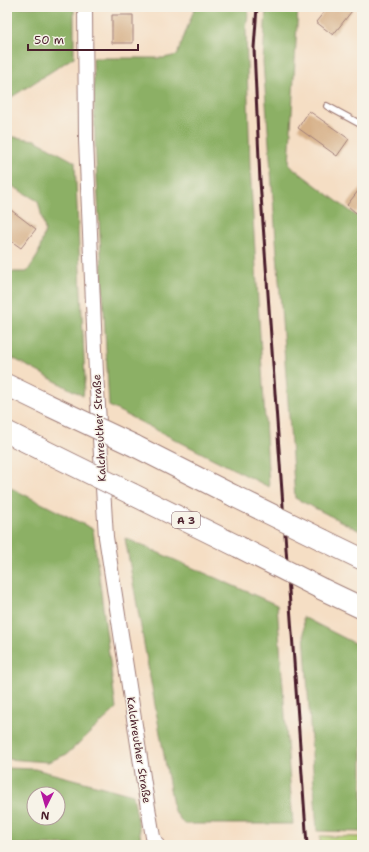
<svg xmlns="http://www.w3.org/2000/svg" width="369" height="852" viewBox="0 0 369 852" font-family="'Shantell Sans',sans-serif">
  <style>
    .green { fill: #b0cd73; stroke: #7d764f }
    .forest { fill: #8cb065; stroke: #6b6848; fill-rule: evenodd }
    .building { fill: #d7b189 }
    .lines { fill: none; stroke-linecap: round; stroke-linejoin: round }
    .service-casing { stroke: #a07e78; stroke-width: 8 }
    .tertiary-casing { stroke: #a07e78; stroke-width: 16 }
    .motorway-casing { stroke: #a07e78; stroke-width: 23 }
    .service { stroke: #fff; stroke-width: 5.5 }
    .tertiary { stroke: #fff; stroke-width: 14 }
    .motorway { stroke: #fff; stroke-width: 21 }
    .rail { stroke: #4a1f2b; stroke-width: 3 }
    .motorway-bridge-casing { stroke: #a07e78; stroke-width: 23; stroke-linecap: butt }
    .motorway-bridge { stroke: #fff; stroke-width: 21 }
    .labels { text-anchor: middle; stroke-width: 3; stroke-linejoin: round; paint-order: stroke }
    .shield { fill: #f7f3e8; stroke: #7e5f64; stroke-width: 1 }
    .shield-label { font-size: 10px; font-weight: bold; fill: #4a1f2b }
    .street-label { font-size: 11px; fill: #4a1f2b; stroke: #f7f3e8 }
  </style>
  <rect width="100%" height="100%" fill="#f7f3e8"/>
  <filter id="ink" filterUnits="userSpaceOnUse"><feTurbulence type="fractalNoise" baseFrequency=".025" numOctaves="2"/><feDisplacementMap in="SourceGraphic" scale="8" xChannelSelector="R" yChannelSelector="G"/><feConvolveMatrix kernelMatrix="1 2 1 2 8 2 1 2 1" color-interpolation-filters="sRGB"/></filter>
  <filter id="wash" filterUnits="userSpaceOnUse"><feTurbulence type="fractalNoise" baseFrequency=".012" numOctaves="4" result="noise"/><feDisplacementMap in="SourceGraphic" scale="16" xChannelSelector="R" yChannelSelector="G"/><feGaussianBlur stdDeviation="0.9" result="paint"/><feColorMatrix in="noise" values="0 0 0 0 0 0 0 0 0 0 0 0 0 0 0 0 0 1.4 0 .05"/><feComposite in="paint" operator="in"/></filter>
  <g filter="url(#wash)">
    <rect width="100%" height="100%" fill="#f5dec4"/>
    <path class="green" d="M320,836L362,837V845H320Z"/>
    <path class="forest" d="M7,7H74V57L7,100Z
      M195,7H249L246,30L250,167L269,487L109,406L95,141L93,58H164L177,55Z
      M266,7H298L289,165L362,220V532L295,498L263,62Z
      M7,136L35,140L75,162L85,380L83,396L7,355V275L12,272H27L38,255L45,230L38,201L7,183Z
      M7,486L93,529L116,709L67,754L48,762L7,759Z
      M125,538L277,605L293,824H184L174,811Z
      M303,617L362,647V832L317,831Z
      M7,768L35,769L133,795L142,845H7ZM34,794H58V818H34Z"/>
    <g id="blocks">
      <path class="building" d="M328,7H355L333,35L316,22Z
        M112,15H133V43H112Z
        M309,111L349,139L337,156L298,128Z
        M362,186V205L356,213L347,205Z
        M7,207L36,229L21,248L7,238Z"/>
    </g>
  </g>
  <g filter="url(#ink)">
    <use href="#blocks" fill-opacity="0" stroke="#a07e78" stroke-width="1"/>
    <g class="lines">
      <g class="service-casing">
        <path id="service" d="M327,106L362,125"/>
      </g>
      <g class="tertiary-casing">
        <path id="tertiary" d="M85,7L86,140L96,373L106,537L145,790L153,837L157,845"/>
      </g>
      <g class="motorway-casing">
        <path id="motorway" d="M7,385L48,405
          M7,432L43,450
          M135,446L234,496
          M132,494L239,547
          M323,540L362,559
          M322,589L362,608"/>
      </g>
      <use href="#service" class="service"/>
      <use href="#tertiary" class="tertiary"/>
      <use href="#motorway" class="motorway"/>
      <path class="rail" d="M257,7L254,48L260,181L307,845"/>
      <g class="motorway-bridge-casing">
        <path id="motorway-bridge" d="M48,405L135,446
          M43,450L132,494
          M234,496L323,540
          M239,547L322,589"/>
      </g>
      <use href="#motorway-bridge" class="motorway-bridge"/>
    </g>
  </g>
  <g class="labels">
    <rect class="shield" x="172" y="512" width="28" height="16" rx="3"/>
    <g class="shield-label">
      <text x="186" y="524">A 3</text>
    </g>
    <g class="street-label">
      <text transform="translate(99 428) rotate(-93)" y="4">Kalchreuther Straße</text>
      <text transform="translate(139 750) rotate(81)" y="4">Kalchreuther Straße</text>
    </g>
  </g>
  <rect width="369" height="852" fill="none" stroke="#f7f3e8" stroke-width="24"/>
  <g transform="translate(46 806) rotate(185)"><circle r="19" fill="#f7f3e8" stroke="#b29e9c"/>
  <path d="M0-3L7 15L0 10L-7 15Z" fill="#b5179e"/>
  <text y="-6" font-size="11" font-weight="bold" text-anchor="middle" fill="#4a1f2b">N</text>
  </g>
  <path d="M28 44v6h110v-6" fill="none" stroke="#4a1f2b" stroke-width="2"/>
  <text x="34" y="44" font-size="12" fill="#4a1f2b" stroke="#f7f3e8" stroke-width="3" paint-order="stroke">50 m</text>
</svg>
